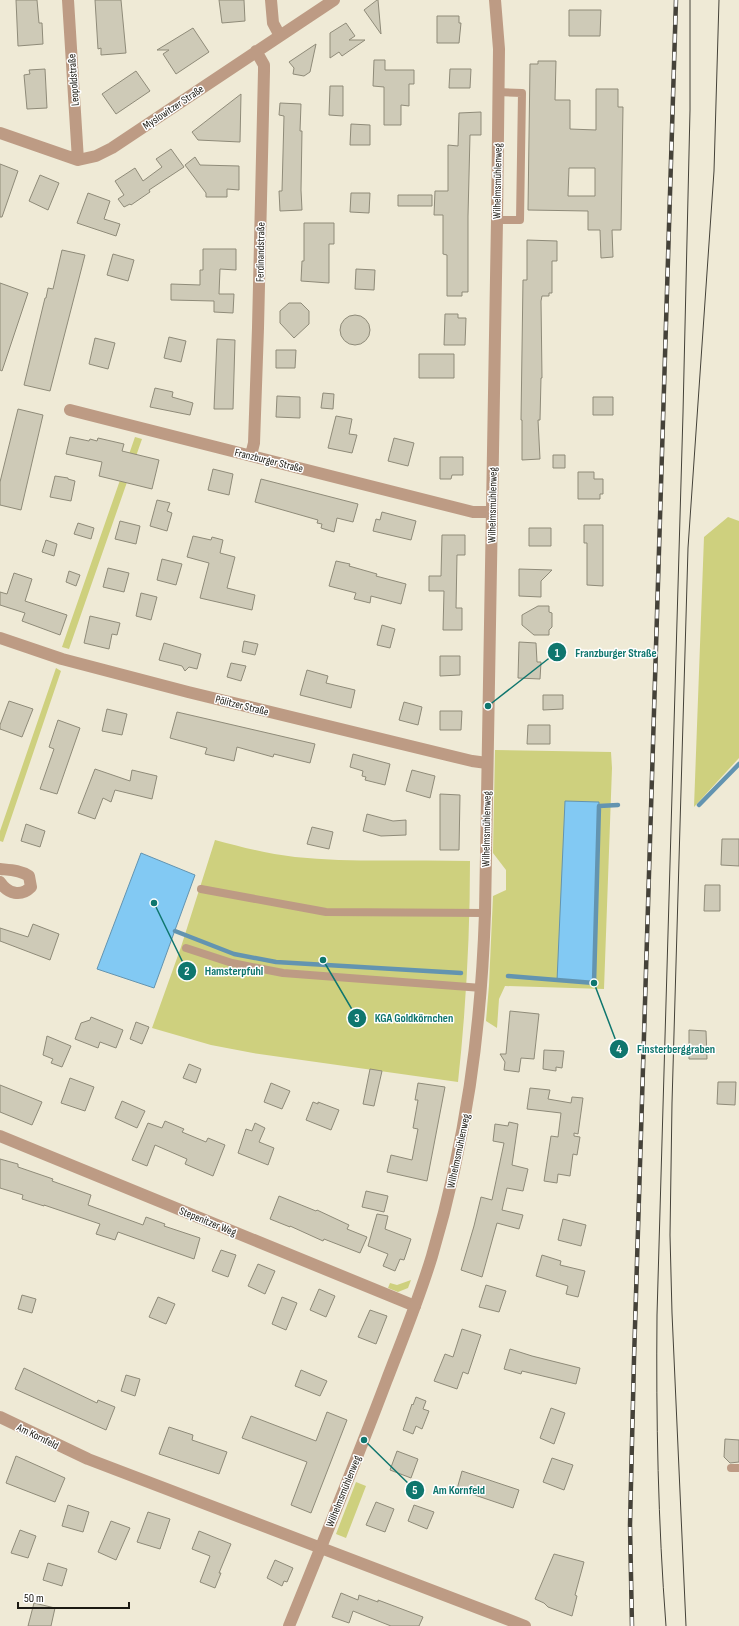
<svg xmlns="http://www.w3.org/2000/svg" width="739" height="1626" viewBox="0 0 739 1626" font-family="'Sofia Sans Condensed',sans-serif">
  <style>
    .green { fill: #ced07e }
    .water { fill: #82c9f3; stroke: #6394b0 }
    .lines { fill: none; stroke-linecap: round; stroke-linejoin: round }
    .stream { stroke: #6394b0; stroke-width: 4.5 }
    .building { fill: #cecab7; stroke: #8f8b79; fill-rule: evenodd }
    .service { stroke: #bd9b84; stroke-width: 8 }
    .minor { stroke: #bd9b84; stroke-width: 12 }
    .tertiary { stroke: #bd9b84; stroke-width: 12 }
    .tram { stroke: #454239; stroke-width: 1 }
    .rail-casing { stroke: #454239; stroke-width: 4.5 }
    .rail { stroke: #fff; stroke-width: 3; stroke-dasharray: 9; stroke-linecap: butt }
    .labels { text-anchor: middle; stroke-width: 3; stroke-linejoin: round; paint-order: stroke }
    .street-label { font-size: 11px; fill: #1b1912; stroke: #fff }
    .leader { fill: none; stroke: #0f766e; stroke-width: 1.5 }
    .callout-dot { fill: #0f766e; stroke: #fff; stroke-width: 1.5 }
    .mark-label { font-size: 12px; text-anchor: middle; font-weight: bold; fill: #fff }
    .callout-label { font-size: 12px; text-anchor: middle; font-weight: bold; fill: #0f766e; stroke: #fff; stroke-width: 3; stroke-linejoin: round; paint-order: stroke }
  </style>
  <rect width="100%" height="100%" fill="#efead6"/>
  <path class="green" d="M135,437L142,439L69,649L62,647Z
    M728,517L739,521V758L694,807L704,537Z
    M56,668L61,671L3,842L0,841V831Z
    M495,750L611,752L612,768L604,989L505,986L499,999L497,1028L486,1021L489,985L493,896L506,890V870L493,853Z
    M215,840C241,847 268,854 295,857C353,863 412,859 470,861C470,935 466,1008 458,1082L253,1053L211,1045L152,1028L181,947Z
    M411,1280L408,1288L398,1292L388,1288L390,1283L397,1285Z
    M356,1482L366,1486L346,1538L336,1534Z"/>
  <path class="water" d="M565,801L599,802L594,983L557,981Z
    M141,853L195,875L154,988L97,969Z"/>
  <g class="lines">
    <path class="stream" d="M699,805L739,764
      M175,931L234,954L276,962L461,973
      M508,976L594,983L599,806L618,805"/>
  </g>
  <path class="building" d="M16,0H37L39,23H42L43,44L18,46Z
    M95,0H121L126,53L101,55V48L98,49Z
    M219,0H244L245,21L222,23Z
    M377,0H378L381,34L364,10Z
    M569,10H601L600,36H569Z
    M437,16H459V23H461L459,43H437Z
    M346,23L355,36L349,40H365L342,56L339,52L330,58V33Z
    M193,28L209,52L176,74L163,54L169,50H157Z
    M316,44L310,72L304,76L293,74L294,68L289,62Z
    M374,60H385V70H414V84H409V106L401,105V125H384V87L373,86Z
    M538,61H556L555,100H570V129L596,130V89H618V107H623L621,230H612L613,257L601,258L600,230H588V211L528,210L530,64H538ZM569,168H595V196H568Z
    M45,69L47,108L27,109L24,75L30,74L29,70Z
    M450,69H471L470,88H449Z
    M136,71L150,91L116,114L102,94Z
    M330,86H343V116L329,115Z
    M241,94L240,142L198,140L192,132Z
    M280,103L301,104L300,131H302L301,190L302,210L280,211L279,191H282L284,116L279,115Z
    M481,112V135H470L468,216V292H462V296H447V255L443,254V215H434L435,191H448V145L458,146L459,113Z
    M351,124L370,125V145H350Z
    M171,149L184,167L149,190L150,192L131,205L130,204L124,207L118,199L124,195L115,181L135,168L143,181L162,167L156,159Z
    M195,157L200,165L239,166V190L227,189V197H206V193L185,165Z
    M0,164L18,171L2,217H0Z
    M40,175L59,183L48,210L29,201Z
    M88,193L110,201L104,219L120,224L116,236L77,223Z
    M351,193H370L369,213L350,212Z
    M398,195H432V206H398Z
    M304,223H334V244H329V283L301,281L302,261H304Z
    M527,240L557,241V261H552V293H549V296H542L541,301L542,378H541L540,420H538L540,459L522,460V420H521L523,280H527Z
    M203,249H236V270L220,269L219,294H234L233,313L214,312V301L171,300V284L200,285V270H203Z
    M62,250L85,255L50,391L24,385L45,298H46L48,288L53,289Z
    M113,254L134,260L128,281L107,275Z
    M356,269L375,270L374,290L355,289Z
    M0,283L28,293L2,371L0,370Z
    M289,303H301L309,311V324L294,338L280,323V311Z
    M445,314H458V318H466L465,345H444Z
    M340 330a15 15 0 1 1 30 0a15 15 0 1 1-30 0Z
    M169,337L186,341L181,362L164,358Z
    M95,338L115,343L108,369L89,364Z
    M217,339L235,340L233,409H214Z
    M276,350H296L295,368H276Z
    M419,354H454V378H419Z
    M155,388L173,392L172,397L193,403L190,415L150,407Z
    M323,393L334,394L333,409L321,408Z
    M277,396L300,397V418L276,417Z
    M593,397H613V415H593Z
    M18,409L43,415L21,510L0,505V482Z
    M336,416L352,419L349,434L357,435L352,453L328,448Z
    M70,437L89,441L90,439L97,441L98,438L124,444L122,451L159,460L152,489L99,476L102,462L66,454Z
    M394,438L414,443L408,466L388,461Z
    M553,455H565V468H553Z
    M440,457H463V475H452L451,479H440Z
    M213,469L233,474L229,495L208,490Z
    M578,472H594V479H603V494H600V499H578Z
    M55,476L68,478V479L75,481L71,501L50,497Z
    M261,479L358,504L353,522L337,518L334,532L321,528L322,524L317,523L318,520L255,502Z
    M157,500L170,503L167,511L172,513L167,531L150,526Z
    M382,512L416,521L411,540L373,531L376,519L380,520Z
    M120,521L140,526L136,544L115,539Z
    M78,523L94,528L91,539L74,534Z
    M584,525H603V586L587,585V543H584Z
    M529,528H551V546H529Z
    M442,535H465V555H457L456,608H462V630H443L444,591H429V576H441Z
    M193,536L211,540L212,537L223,540L220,553L235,557L227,588L255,595L252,610L200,598L209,563L187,557Z
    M46,540L57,544L54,556L42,552Z
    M162,559L182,564L176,585L157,580Z
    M336,561L350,564L349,566L377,574L376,576L406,584L401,604L371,596L370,603L354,599L356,593L329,586Z
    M108,568L129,573L124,592L103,587Z
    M519,569L552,570L541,581V597L519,596Z
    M69,571L80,575L76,586L66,582Z
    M14,573L32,579L25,601L67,615L60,635L22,621L25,613L0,605V592L7,594Z
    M141,593L157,597L151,620L136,616Z
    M538,606H549V612L552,613V627L549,630V635H534L522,625V615Z
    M90,616L120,623L117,635L112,634L109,649L84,643Z
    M382,625L395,629L390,648L377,645Z
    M244,641L258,644L255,655L242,652Z
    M519,642L536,643L537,662H541L540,679L518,678Z
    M164,643L201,654L197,669L189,667L185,671L182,666L159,660Z
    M440,656H460V675L440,676Z
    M231,663L246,666L241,681L227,677Z
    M307,670L328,676L326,683L355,690L351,708L300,695Z
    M543,695H563V709L543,710Z
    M9,701L33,709L22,737L0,729V725Z
    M404,702L422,707L418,725L399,720Z
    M107,709L127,714L122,735L102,731Z
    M440,711H462L461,730H440Z
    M177,712L315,744L310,763L274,754L273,757L237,747L234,761L205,754L207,748L170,738Z
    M58,720L80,728L57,794L40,789L54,749L49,747Z
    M528,725H550V744H527Z
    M353,754L390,764L385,785L365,780L366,777L362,776L363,771L350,767Z
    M95,769L130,781L132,770L157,776L152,799L115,790L111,802L103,798L95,819L78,813Z
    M412,770L435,776L430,798L406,791Z
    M440,794L460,795L459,850H440Z
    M367,814L393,821L406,820V835L381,836L363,831Z
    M26,824L45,831L40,847L21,841Z
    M312,827L333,832L329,849L307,844Z
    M722,839H739V866L721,865Z
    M705,885H720V911H704Z
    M33,924L59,934L50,960L0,941V928L28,937Z
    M510,1011L539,1014L534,1059L521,1058L519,1072L504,1070L505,1062L500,1054H506Z
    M91,1017L123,1030L116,1048L100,1042L98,1048L75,1039L81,1023L90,1020Z
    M136,1022L149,1027L142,1044L130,1039Z
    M689,1030L706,1031L707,1059H689Z
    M47,1036L71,1046L62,1067L51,1063L53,1059L43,1055Z
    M544,1050L564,1051L562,1068L556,1067V1071L543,1069Z
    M189,1064L201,1069L196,1083L183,1078Z
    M370,1069L382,1071L374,1106L363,1104Z
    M70,1078L94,1087L85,1111L61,1103Z
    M718,1082H736L735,1105L717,1104Z
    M271,1083L290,1091L282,1109L264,1102Z
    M418,1083L445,1087L427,1181L387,1172L391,1155L412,1160L418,1129L413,1128L418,1100H415Z
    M0,1085L42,1102L32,1125L0,1112Z
    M530,1088L550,1090L548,1099L571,1103L572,1097L583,1098L578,1134L574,1133V1136L580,1137L577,1155L573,1154L570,1176L558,1174L557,1183L544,1181L551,1136L558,1137L561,1113L527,1109Z
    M122,1101L145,1111L137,1128L115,1118Z
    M313,1102L318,1104V1102L339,1110L331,1130L306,1120Z
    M165,1121L184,1129L182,1132L206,1142L208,1138L225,1145L213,1176L185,1164L187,1159L155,1145L147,1166L132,1160L148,1123L162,1128Z
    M509,1122L518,1124L512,1165L528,1169L523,1191L507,1188L502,1210L523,1215L519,1229L497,1223L482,1277L461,1270L474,1226L481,1197L492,1200L504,1143L493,1141L495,1124L508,1126Z
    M255,1123L265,1128L259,1142L274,1148L268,1165L238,1153L246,1129L252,1131Z
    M0,1159L18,1164V1167L53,1179L52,1181L91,1195L88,1205L143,1225L146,1217L165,1224L164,1226L200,1238L194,1259L118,1232L115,1240L96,1234L100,1224L44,1205V1206L22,1199L23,1195L0,1188Z
    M366,1191L388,1196L384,1212L362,1207Z
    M279,1196L316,1211L317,1210L349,1225L347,1229L367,1237L360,1253L324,1239L323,1241L290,1226V1227L270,1219Z
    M377,1214L388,1216L385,1229L411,1239L404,1260L400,1259L395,1271L383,1266L388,1254L368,1246Z
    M563,1219L586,1225L581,1246L558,1240Z
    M221,1250L236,1255L228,1277L212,1271Z
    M542,1255L561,1261L560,1265L585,1271L578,1297L566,1294L568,1286L536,1276Z
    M258,1264L275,1271L265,1294L248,1286Z
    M486,1285L506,1291L499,1312L479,1307Z
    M319,1289L335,1296L326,1317L310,1310Z
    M22,1295L36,1299L32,1313L18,1309Z
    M158,1297L175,1304L166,1324L149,1317Z
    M282,1297L297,1303L286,1330L272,1324Z
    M370,1310L387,1316L376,1344L358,1337Z
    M462,1329L481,1335L468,1374L463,1372L457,1389L434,1381L445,1354L453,1357Z
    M510,1349L532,1356L580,1368L576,1384L522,1371L521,1374L504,1369Z
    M24,1368L97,1403L98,1400L115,1407L106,1430L15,1389Z
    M301,1370L327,1381L320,1396L295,1386Z
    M126,1375L140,1379L135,1396L121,1391Z
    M416,1397L426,1401L423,1409L429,1411L422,1429L416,1426L413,1434L403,1430L412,1404L413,1405Z
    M551,1408L565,1413L554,1444L540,1438Z
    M327,1412L347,1420L311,1513L291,1505L307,1462L242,1438L251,1416L316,1441Z
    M169,1427L193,1435L192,1440L227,1452L219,1474L159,1454Z
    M725,1439L739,1440V1462L730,1463L724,1457Z
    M397,1451L418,1459L411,1478L390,1470Z
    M16,1456L65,1478L55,1502L6,1483Z
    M552,1458L573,1465L564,1490L543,1482Z
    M462,1471L519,1490L513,1508L457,1489Z
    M376,1502L394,1509L385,1532L366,1525Z
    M68,1505L89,1512L83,1532L62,1526Z
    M414,1505L434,1512L427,1529L408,1521Z
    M148,1512L170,1519L160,1549L137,1542Z
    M111,1521L130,1528L116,1560L98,1552Z
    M20,1530L36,1536L28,1558L11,1553Z
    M199,1531L231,1544L219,1573H221L215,1588L200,1582L210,1556L192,1549Z
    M554,1554L584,1562L575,1595L577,1596L572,1616L548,1607L544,1603L535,1599Z
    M275,1560L293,1568L287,1582L284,1581L282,1586L267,1578Z
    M48,1563L67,1569L62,1586L43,1580Z
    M341,1593L358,1600L359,1595L378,1602V1600L423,1617L419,1626H391L353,1611L349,1623L332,1617Z
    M34,1603L55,1608L51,1626H28Z"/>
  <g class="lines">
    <path class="service" d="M497,220H520L522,93L498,92
      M201,889L326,912L485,913
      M186,948L232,963L283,973L482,988
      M731,1468H739"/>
    <path class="minor" d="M68,0L78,160
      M271,0L273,23L280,36
      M0,133L78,160L96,156L112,148L334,0
      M70,410L473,512H492
      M251,455L254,443L258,328L264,71V65L256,51
      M0,638L62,659L188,692L472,761L487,763
      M0,869C10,870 20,870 29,876L31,887C21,897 8,894 0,882
      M0,1136L415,1306
      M0,1417L88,1459L525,1626"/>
    <path class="tertiary" d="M289,1626C322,1545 355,1464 386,1382C402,1340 419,1299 432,1256C466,1141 481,1032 485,913L497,220L499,49L495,0"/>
    <path class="tram" d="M666,1626C658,1522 656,1419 657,1315L683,413L690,110V0
      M686,1626L672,1313L670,1235L672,1103L688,548L714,171L719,0"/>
    <g class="rail-casing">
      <path id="rail" d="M632,1626L630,1525L634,1359L676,0"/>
    </g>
    <use href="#rail" class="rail"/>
  </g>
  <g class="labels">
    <g class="street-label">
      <text transform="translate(73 80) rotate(-94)" y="4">Leopoldstraße</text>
      <text transform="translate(173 107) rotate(-34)" y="4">Myslowitzer Straße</text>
      <text transform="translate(497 181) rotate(-89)" y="4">Wilhelmsmühlenweg</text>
      <text transform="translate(260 252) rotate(-89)" y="4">Ferdinandstraße</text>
      <text transform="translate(269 460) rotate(14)" y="4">Franzburger Straße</text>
      <text transform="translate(492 505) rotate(-89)" y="4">Wilhelmsmühlenweg</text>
      <text transform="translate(242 705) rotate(14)" y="4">Pölitzer Straße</text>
      <text transform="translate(486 829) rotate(-89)" y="4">Wilhelmsmühlenweg</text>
      <text transform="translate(458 1151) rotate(-78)" y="4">Wilhelmsmühlenweg</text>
      <text transform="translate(208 1221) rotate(22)" y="4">Stepenitzer Weg</text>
      <text transform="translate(38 1436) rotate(26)" y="4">Am Kornfeld</text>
      <text transform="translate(343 1491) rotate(-68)" y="4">Wilhelmsmühlenweg</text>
    </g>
  </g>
  <path class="leader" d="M488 706L557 652M154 903L187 971M323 960L357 1018M594 983L619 1049M364 1440L415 1490"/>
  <g class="callout-dot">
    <circle cx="488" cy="706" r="4"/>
    <circle cx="154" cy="903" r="4"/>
    <circle cx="323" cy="960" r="4"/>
    <circle cx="594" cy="983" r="4"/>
    <circle cx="364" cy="1440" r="4"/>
    <circle cx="557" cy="652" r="10"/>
    <circle cx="187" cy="971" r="10"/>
    <circle cx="357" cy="1018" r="10"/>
    <circle cx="619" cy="1049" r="10"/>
    <circle cx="415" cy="1490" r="10"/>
  </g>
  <g class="mark-label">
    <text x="557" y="657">1</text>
    <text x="187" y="975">2</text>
    <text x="357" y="1022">3</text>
    <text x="619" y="1053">4</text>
    <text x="415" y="1494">5</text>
  </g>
  <g class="callout-label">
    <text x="616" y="657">Franzburger Straße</text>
    <text x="234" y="975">Hamsterpfuhl</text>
    <text x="414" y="1022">KGA Goldkörnchen</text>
    <text x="676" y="1053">Finsterberggraben</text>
    <text x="459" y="1494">Am Kornfeld</text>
  </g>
  <path d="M18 1602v6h111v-6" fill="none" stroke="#1b1912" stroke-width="2"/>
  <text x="24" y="1602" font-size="12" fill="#1b1912" stroke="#ffffff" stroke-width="3" paint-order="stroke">50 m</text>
</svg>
